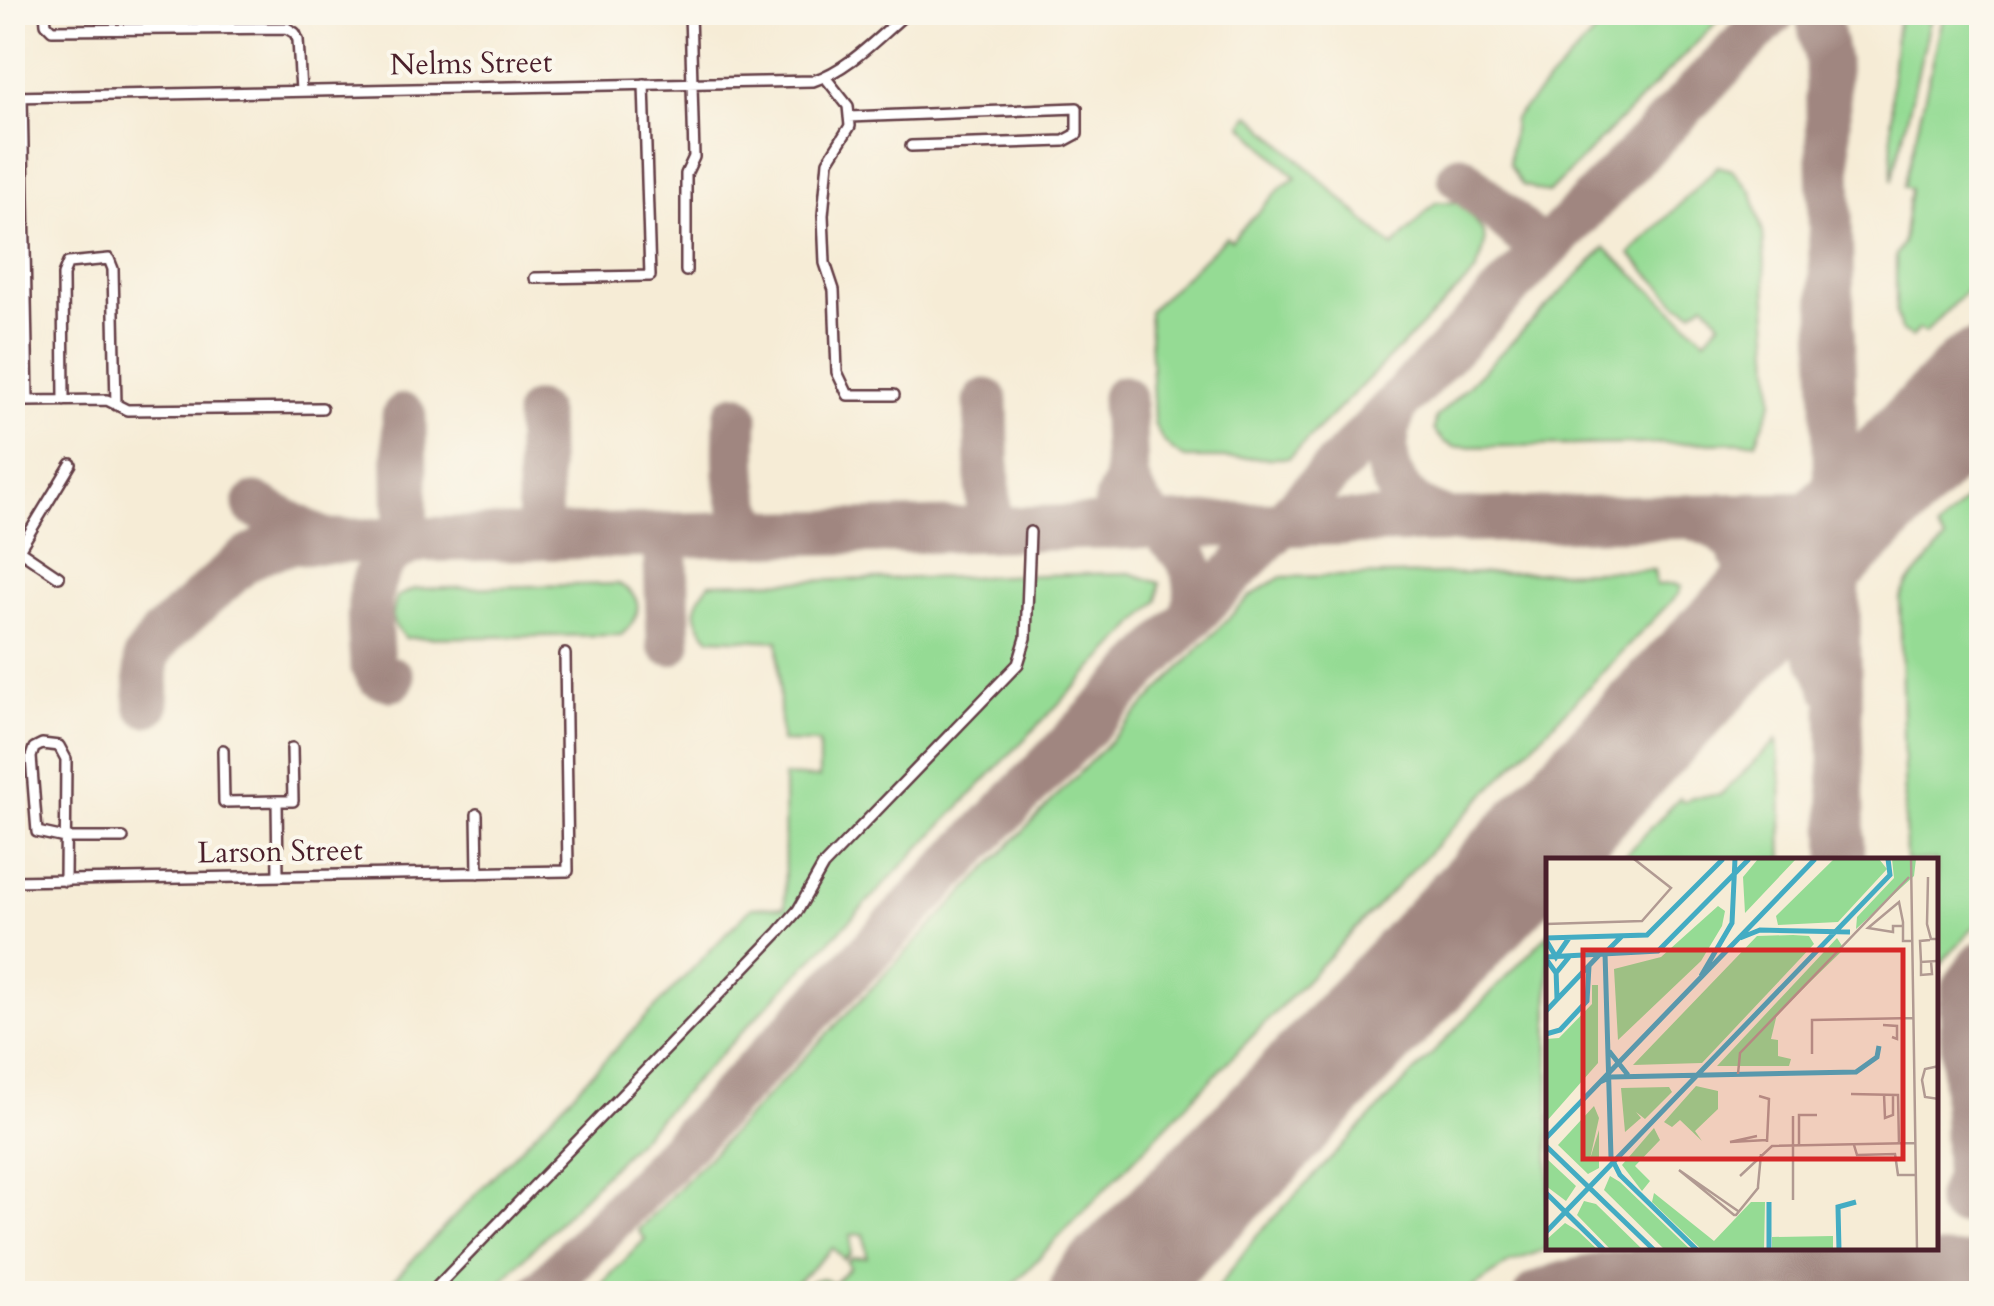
<svg xmlns="http://www.w3.org/2000/svg" width="1994" height="1306" viewBox="0 0 1994 1306" font-family="Cardo,serif">
  <style>
    .green { fill: #95db94; stroke: #707d60; stroke-width: 2.5 }
    .lines { fill: none; stroke-linecap: round; stroke-linejoin: round }
    .taxiway { stroke: #a08680; stroke-width: 45 }
    .runway { stroke: #a08680; stroke-width: 110 }
    .service-casing { stroke: #643e45; stroke-width: 14 }
    .service { stroke: #fff; stroke-width: 9 }
    .labels { text-anchor: middle; stroke-width: 8; stroke-linejoin: round; paint-order: stroke }
    .street-label { font-size: 30px; fill: #4a1f2b; stroke: #fbf7ec }
    .inset-river { fill: none; stroke: #43acc3; stroke-width: 5 }
    .inset-road { fill: none; stroke: #b19a92; stroke-width: 2.5 }
    .view { fill: #d62828; fill-opacity: 0.15; stroke: #d62828; stroke-width: 5 }
    .inset-edge { fill: none; stroke: #4a1f2b; stroke-width: 5 }
  </style>
  <rect width="100%" height="100%" fill="#fbf7ec"/>
  <filter id="ink" filterUnits="userSpaceOnUse"><feTurbulence type="fractalNoise" baseFrequency=".01" numOctaves="2"/><feDisplacementMap in="SourceGraphic" scale="20" xChannelSelector="R" yChannelSelector="G"/><feConvolveMatrix kernelMatrix="1 2 1 2 8 2 1 2 1" color-interpolation-filters="sRGB"/></filter>
  <filter id="wash" filterUnits="userSpaceOnUse"><feTurbulence type="fractalNoise" baseFrequency=".0048" numOctaves="4" result="noise"/><feDisplacementMap in="SourceGraphic" scale="40" xChannelSelector="R" yChannelSelector="G"/><feGaussianBlur stdDeviation="2.25" result="paint"/><feColorMatrix in="noise" values="0 0 0 0 0 0 0 0 0 0 0 0 0 0 0 0 0 1.4 0 .05"/><feComposite in="paint" operator="in"/></filter>
  <g filter="url(#wash)">
    <rect width="100%" height="100%" fill="#f6ecd6"/>
    <path class="green" d="M1614,12L1726,13L1548,193L1522,185L1509,164L1514,119Z
      M1900,13H1932L1892,181C1892,124 1888,68 1900,13Z
      M1944,13H1981V276L1925,333L1918,329L1912,337L1901,331L1896,311V255L1903,243L1910,189L1904,186Z
      M1250,114L1393,247L1436,202L1460,203C1486,234 1492,234 1475,273L1289,458H1185C1168,449 1161,440 1154,423L1149,311L1226,237L1231,240L1283,186L1296,178L1243,125Z
      M1718,166L1732,170L1752,192L1763,234L1773,400L1756,442L1455,447L1444,442L1434,430L1436,418L1605,248L1705,339L1720,322L1705,302L1692,311L1678,304L1630,254Z
      M1981,484V920L1937,967L1936,861H1906L1900,600L1908,583L1945,541L1937,530Z
      M1654,570L1656,585L1674,584L1681,587L1678,594L1005,1293H796C809,1282 818,1273 833,1284L850,1267L847,1262L852,1258L867,1257L864,1234L851,1235V1253L844,1260L833,1248L786,1293H593L645,1239L638,1230L1249,597L1281,577Z
      M1130,573L1160,583L1158,601L490,1293L380,1294L752,907H785L784,776L819,778V743L781,742L778,641L710,638C690,617 692,605 710,583Z
      M618,584C646,597 641,618 621,635L405,638C389,622 391,617 397,597L414,589Z
      M1777,740L1781,781L1783,861H1619L1680,798L1683,802L1692,797L1720,795Z
      M1549,933V1248L1509,1263L1465,1293H1214L1256,1236Z"/>
    <g class="lines">
      <path class="taxiway" d="M1817,12L1827,61L1843,861
        M1460,177L1543,251
        M986,401L989,529
        M1399,401C1380,434 1380,478 1412,503C1422,511 1436,516 1448,520
        M537,414L540,537
        M404,416L406,540
        M736,416C736,444 730,505 753,525C759,531 767,531 775,533
        M1126,475C1137,532 1220,548 1190,619
        M1116,502L1124,485L1126,475L1123,398
        M255,505L324,541
        M1690,516C1699,520 1710,523 1719,529C1764,561 1812,635 1833,686
        M665,535L669,643
        M1707,665C1743,627 1765,602 1739,549
        M392,679L378,675L372,665C369,615 358,553 421,540
        M147,704L146,657L162,635L243,562L264,550L294,542L1819,514C1848,512 1867,496 1889,479
        M1958,1202L1967,1174L1962,1007L1965,987L1982,964
        M540,1294L1774,12
        M1147,1294L1259,1139
        M1537,1294C1569,1280 1600,1275 1635,1272L1982,1266"/>
      <path class="runway" d="M1104,1294L1259,1139L1707,665L1982,384"/>
    </g>
  </g>
  <g filter="url(#ink)">
    <g class="lines">
      <g class="service-casing">
        <path id="service" d="M45,12L46,24L52,30L287,28L295,33L298,40L301,91
          M825,77L848,106L850,126L828,161L823,215L825,263L834,290L837,372L848,395H894
          M22,96L28,401L107,400L127,410L322,408
          M12,97L813,81C850,69 879,36 908,12
          M849,117L1077,108V134L1064,141L911,146
          M686,271V174L694,157L690,12
          M535,278L650,276L644,84
          M64,401L63,275L68,263L109,259L113,269L116,405
          M12,549L19,550L59,577
          M19,550L71,464
          M223,750L224,802L277,801
          M477,814L478,873
          M278,876L277,801H293L292,748
          M12,881L568,871L565,654
          M65,881L66,759L59,746L42,744L34,748L31,757L37,832L65,838H123
          M430,1294L779,932L798,910L823,866L1018,664L1026,638L1030,532"/>
      </g>
      <use href="#service" class="service"/>
    </g>
  </g>
  <g class="labels">
    <g class="street-label">
      <text transform="translate(471 63) rotate(-1)" y="10">Nelms Street</text>
      <text transform="translate(280 851) rotate(-1)" y="10">Larson Street</text>
    </g>
  </g>
  <g transform="translate(1546 858)">
    <rect width="392" height="392" fill="#f6ecd6"/>
    <path d="M212,1H250L199,55L197,19ZM288,1H333L341,11L292,64L232,67L230,58ZM346,1H370L368,18L310,71L311,59L348,20ZM172,48L179,53L176,68L155,103L72,182L68,111L115,99ZM247,77L263,78L268,86L156,205L87,207L211,78ZM291,80L298,91L231,156L225,181L232,182V198L245,201L243,208H171ZM46,127H52V205L0,264V181L13,180L46,146ZM150,228L172,233V251L149,273L156,283L134,262L126,269L118,264ZM123,229L126,234L99,261L90,254L95,260L79,274L75,230ZM48,248L53,260L44,301L53,272V310L42,316L12,287ZM108,270L114,282L89,308L104,323L96,333L76,307ZM0,300L30,328L20,343L0,328ZM64,318L74,324L145,392H119L58,332ZM108,335L168,383L205,344H219L218,392H156L106,344ZM38,343L50,346L97,392H65L31,357ZM19,365L32,373L52,392H0V382ZM287,378V392H226V379Z" fill="#95db94"/>
    <path class="inset-river" d="M76,78L59,95L65,299L74,317L151,392M0,80L101,77L177,1M194,80L214,72L304,74M0,82L10,99L23,80M0,99L112,93L203,1M0,101L10,115L23,99M10,111L11,141M155,118L186,65L189,1M0,153L53,97M0,176L14,172L41,143L43,108M63,193L82,217M54,224L65,219L310,214L331,199L333,188M0,280L269,1M0,288L108,392M0,335L58,392M223,344V392M0,374L344,17L342,1M293,392L292,349L310,344"/>
    <path class="inset-road" d="M365,1L371,392M382,19L381,66L385,81H393M0,66L96,63L125,30L88,1M357,68H347V74L322,70L353,44L357,64V83H365M391,81L393,115M384,82L374,83L375,104L391,103M375,104V117L386,116L385,103M337,167L351,168V181L346,179M266,196V162L367,160M393,208L379,211L376,222L379,239L393,241M192,216L194,195L363,19M305,236L352,237L353,286M338,236L339,260L347,257V237M213,238L223,241L221,284M247,258V342M211,278L184,284L221,282M308,287L311,297L349,296L352,317H369M253,288V257H271M194,318L226,288L369,285M192,353L133,312L188,357H190L212,330V328L215,296"/>
    <path class="view" d="M37,92H357V301H37Z"/>
    <rect width="392" height="392" class="inset-edge"/>
  </g>
  <rect width="1994" height="1306" fill="none" stroke="#fbf7ec" stroke-width="50"/>
</svg>
